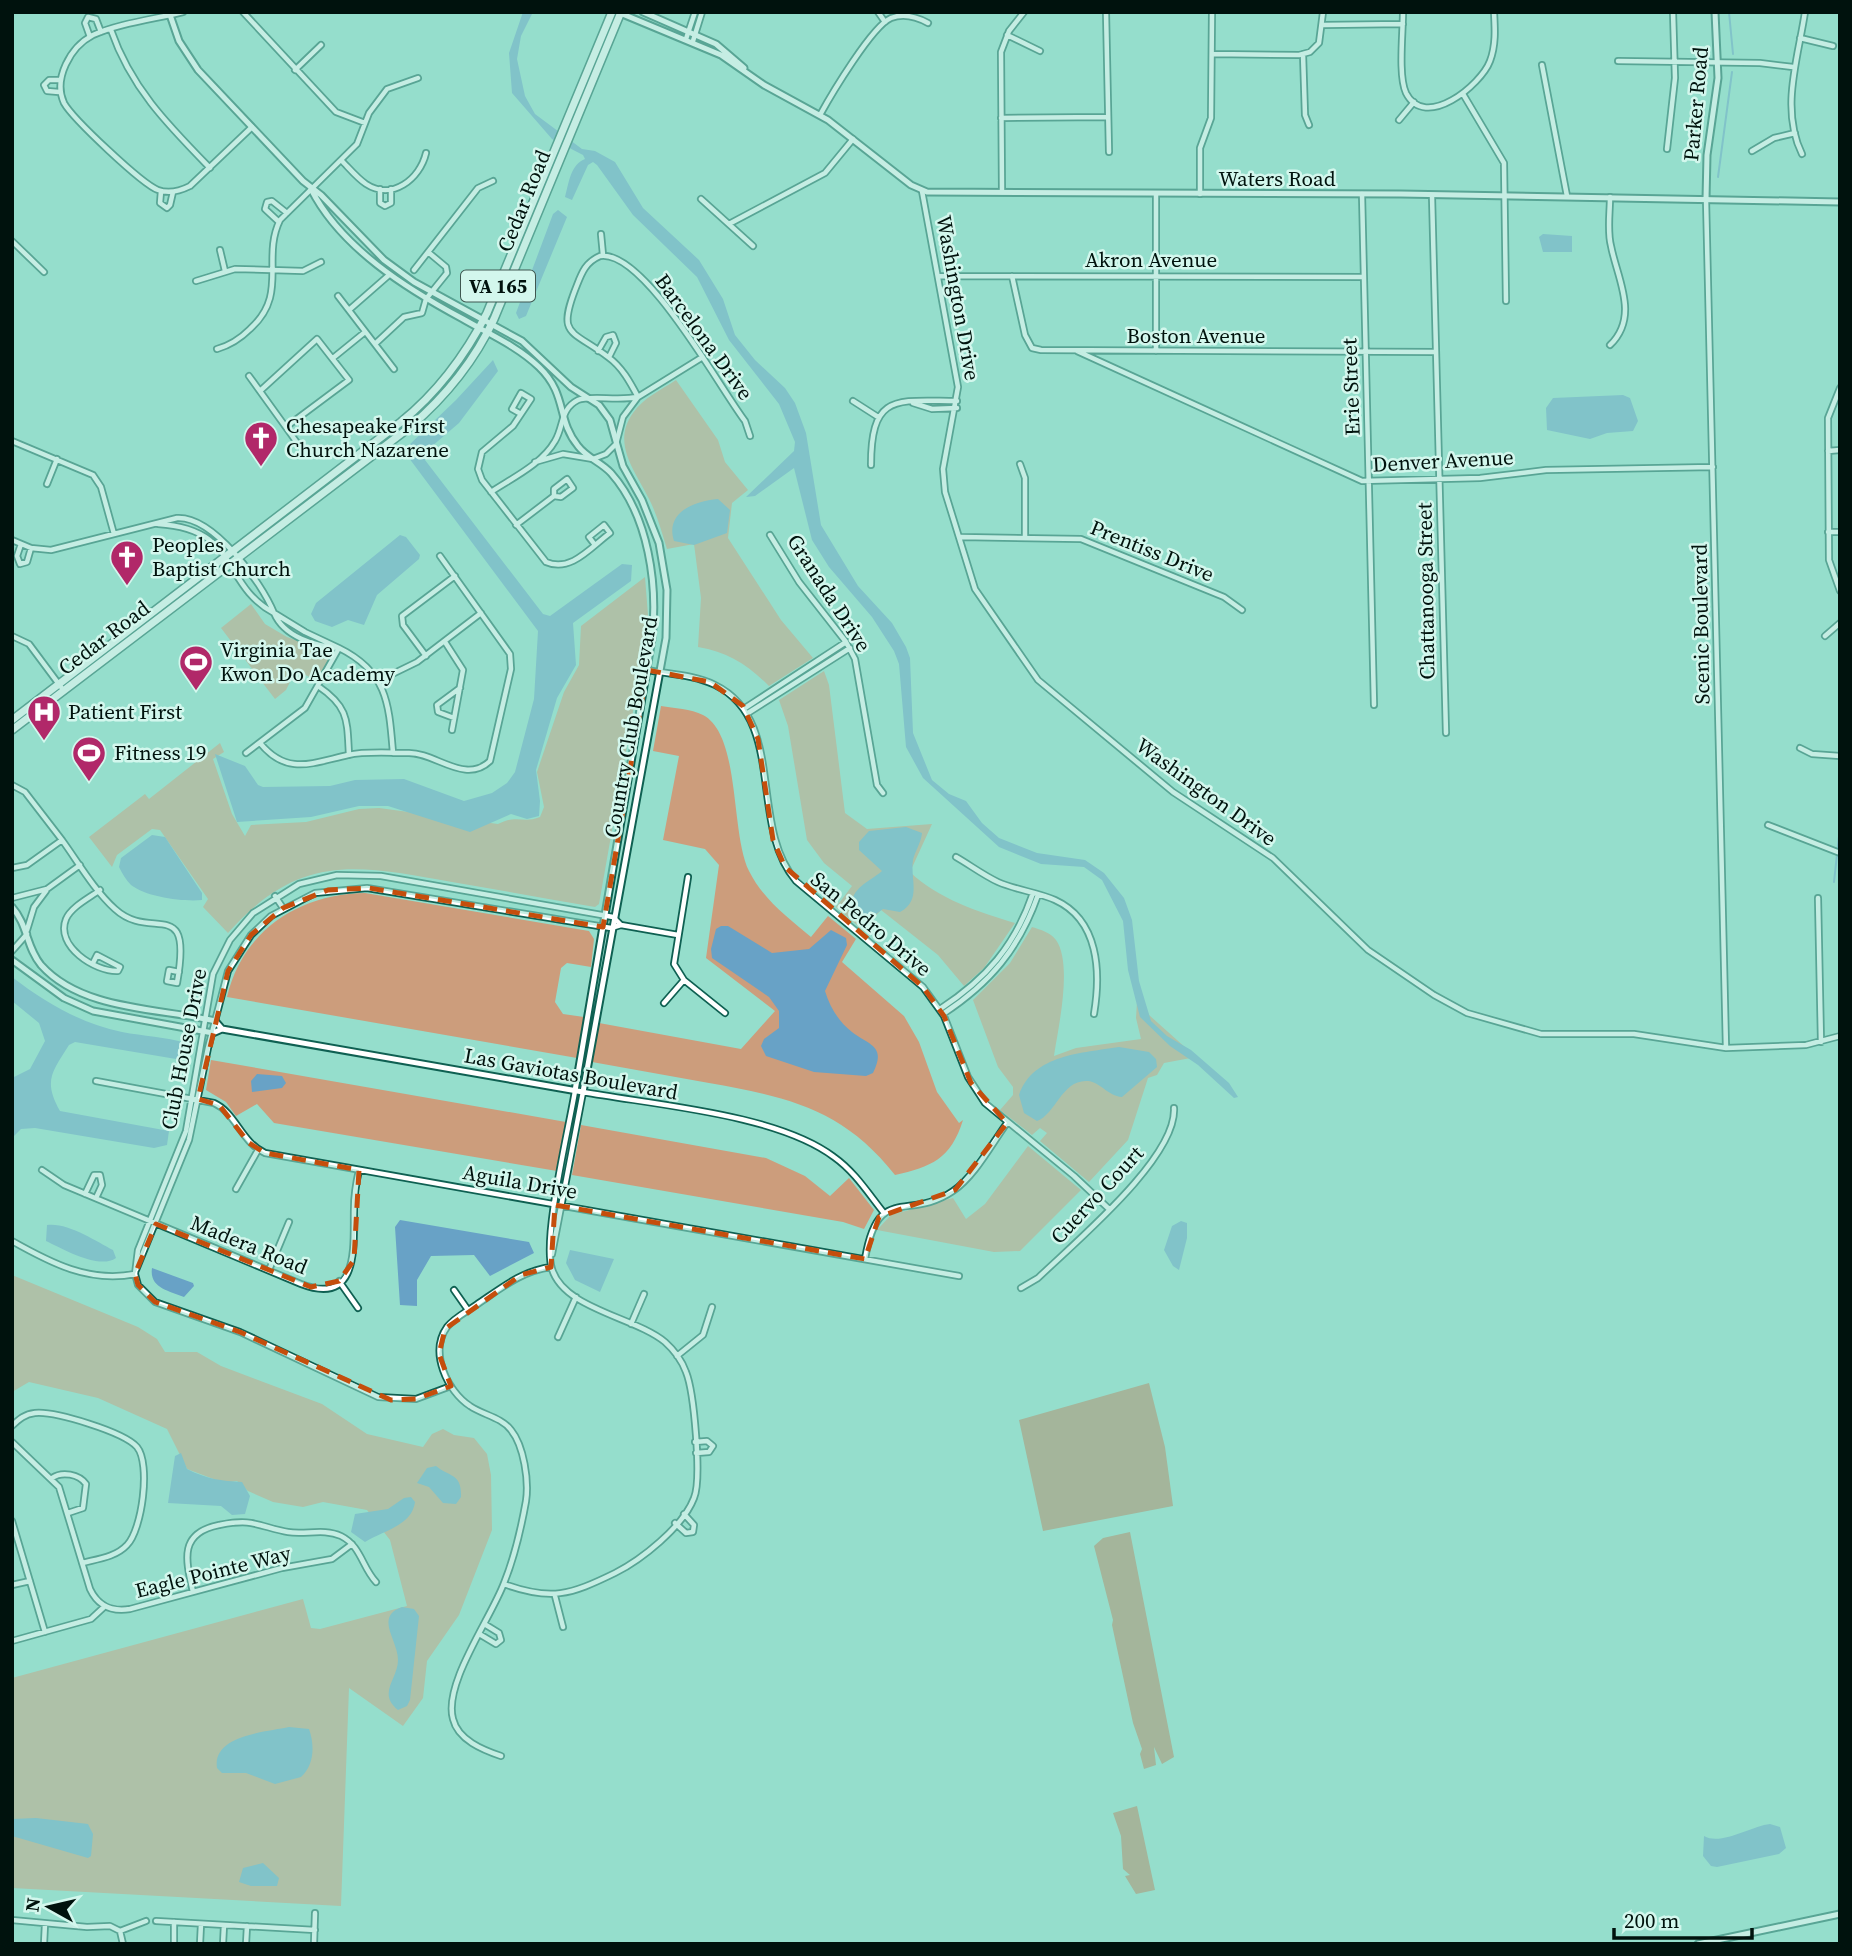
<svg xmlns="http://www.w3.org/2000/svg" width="1852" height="1956" viewBox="0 0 1852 1956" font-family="'Source Serif 4',serif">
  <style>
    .green { fill: #cc9d7c }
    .forest { fill: #b5835f }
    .water { fill: #68a2c6 }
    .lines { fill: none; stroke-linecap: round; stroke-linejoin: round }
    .stream { stroke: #68a2c6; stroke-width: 2 }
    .minor-casing { stroke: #0f6052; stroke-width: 8 }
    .tertiary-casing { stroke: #0f6052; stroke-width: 9 }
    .primary-casing { stroke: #0f6052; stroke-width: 10 }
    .minor { stroke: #fff; stroke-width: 4.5 }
    .tertiary { stroke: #fff; stroke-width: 5 }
    .primary { stroke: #fff; stroke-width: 7 }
    .marked { fill: none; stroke: #c54e0c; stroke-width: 5; stroke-dasharray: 14 9; stroke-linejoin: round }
    .labels { text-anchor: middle; stroke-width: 5; stroke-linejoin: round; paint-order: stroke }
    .shield { fill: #d3f7ed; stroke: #3f5750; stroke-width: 2 }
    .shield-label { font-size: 19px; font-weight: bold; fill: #00120d }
    .street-label { font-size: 21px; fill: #00120d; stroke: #d3f7ed }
    .poi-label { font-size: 21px; fill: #00120d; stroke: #d3f7ed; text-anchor: start }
  </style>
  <rect width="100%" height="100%" fill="#95decc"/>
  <path class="green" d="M676,380L718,440L725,462L748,490L732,503L728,538L781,620L813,658L769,686C748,665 728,652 698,647L701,598L694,544L667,549C662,533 658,518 651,503C638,474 610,445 633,413C643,398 661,390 676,380Z
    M645,577L648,615L646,638L599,904L595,907C547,899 500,890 452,882C356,865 300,852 228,933L203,907L208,899L160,830L152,829L117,855L112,867L89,837L145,794L149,799L220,743L224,752L213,759L232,814L245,836L251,825L306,822L359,809L379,808L498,824C517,814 523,824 540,817L544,807L537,772L564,692L579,665L581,626Z
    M251,604L265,624L287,637L332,653L317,681L296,670L286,690L275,699L221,628Z
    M824,671L829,685L845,813L867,829L932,824L910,872C938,899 979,912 1015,923L984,968L964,986L938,955L881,910L863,930L836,907L852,886L824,863L807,840L788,726L779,700Z
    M661,706C674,708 691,709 703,715C741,735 730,832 749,871C763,899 787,917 811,937L828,916L856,939L842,962L904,1016L919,1042L937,1092L959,1123L963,1120C951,1159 931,1167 895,1175C843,1109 788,1097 709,1083C670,1076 631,1069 592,1062L599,1023L741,1049L775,1011L706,958L719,865L705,849L663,840L679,756L653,751Z
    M365,893L589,931L594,939L591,967L567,963L561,968L555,1002L563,1014L584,1017L577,1058L227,997C243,930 299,894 365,893Z
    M1032,927C1041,930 1050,932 1056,940C1073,964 1058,1028 1054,1056L1076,1048L1141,1039L1136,1018L1138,986L1149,1015L1196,1057L1164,1063L1157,1075L1148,1078L1128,1140L1089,1182L1040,1141L1047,1133L1040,1128L1032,1135L1000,1110L1013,1095V1087L998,1067L973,1000L1010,963Z
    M211,1060L566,1122L557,1171L274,1123L257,1104L236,1116L226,1102L206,1090Z
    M581,1125L766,1158L805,1176L830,1196L849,1178L874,1210L864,1229L843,1222L572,1175Z
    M1028,1146L1081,1190L1020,1251L994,1252L877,1230L891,1215L953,1198L966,1219L985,1204Z
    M12,1275L138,1327L157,1339L165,1352H197L221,1366L322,1404L367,1434L423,1447L432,1434L443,1429L454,1435L474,1438L487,1454L491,1475L492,1530L459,1615L427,1661L423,1698L403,1726L349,1688L341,1906L12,1888V1678L303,1599L311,1628L320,1629L407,1606L390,1540L367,1510L323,1502L303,1507L273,1502L248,1491L237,1481L224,1483L187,1469L167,1429L98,1398L29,1382L12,1392Z"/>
  <path class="forest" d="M1149,1383L1165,1447L1173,1506L1043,1531L1019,1420Z
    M1130,1532L1174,1757L1162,1764L1154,1747L1156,1765L1144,1769L1140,1754L1142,1749L1133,1723L1112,1625L1113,1620L1094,1546L1103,1538Z
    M1137,1806L1155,1890L1136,1894L1125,1876L1130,1875L1123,1869L1121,1836L1113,1813Z"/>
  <path class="water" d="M523,12H533L521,36L517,59L525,96L535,114L582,149L595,151L615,162L643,208L699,260L723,299L735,335L755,360L785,388L795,403L806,433L821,525L858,586L892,623L906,647L910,658L913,733L932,780L949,794L966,801L982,823L999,838L1037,853L1085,860L1104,873L1124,898L1132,920L1139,981L1151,1021L1167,1036L1191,1050L1229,1083L1238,1097L1234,1098L1198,1065L1170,1046L1140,1017L1128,970L1123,921L1102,880L1084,867L1041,864L999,847L923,778L906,747L899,664L894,651L872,617L829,567L812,540L794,468L755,496L746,497L794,451L795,442L779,404L729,340L697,277L633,215L597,165L593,162L588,165L572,200L565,197C569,183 570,165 585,159L583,155L552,139L512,93L509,53Z
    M558,210L567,217L526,316L519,319L516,313L553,214Z
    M1543,234L1572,236V252H1543L1539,237Z
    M493,360L498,371L459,423L424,453L425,460L543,614L550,616L622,564L632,565L631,581L573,623L576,665L557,698L536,770L540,801L539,816L527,819L511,814L470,832L388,806H359L311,817L237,822L215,754L245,766L258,785L263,787L330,786L355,780L404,779L464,801L492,793L507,783L515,772L534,699L538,631L406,454L408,446L456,400Z
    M1623,395L1630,398L1638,421L1633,431L1607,433L1590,439L1547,430L1546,408L1553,398Z
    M718,499L730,510L727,533L694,545L674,541C665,513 693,501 718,499Z
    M400,535L406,537L420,555L419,559L377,595L364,625L348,620L332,627L315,621L311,614L316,603Z
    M906,827L922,833C921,843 915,851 913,860C910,879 922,900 900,912L883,909L869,919L859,920L852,913C848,888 867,884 882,871L859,850V842L869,831Z
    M152,835L165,837L202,893V900C184,902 146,897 131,885C126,880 122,873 119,867L121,858Z
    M721,926H728L772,953L809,949L831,930L846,938L847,945L825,991C830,1007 838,1021 852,1032C868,1045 887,1045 873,1073L866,1076L814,1072L766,1056L761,1046L764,1039L779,1028V1011L769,997L712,958L711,949L716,929Z
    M12,977C46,1003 80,1023 122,1032C143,1036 166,1037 186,1043L187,1054L176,1059L75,1042L69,1045C52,1072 43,1081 60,1111L169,1131L167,1145L154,1148L35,1128L21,1129L12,1138V1078L30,1069L45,1041L39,1023L12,1001Z
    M1119,1047L1149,1052L1156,1059L1157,1067L1122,1097C1108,1096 1100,1082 1088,1081C1062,1079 1056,1114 1037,1121L1024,1113L1019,1095C1033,1054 1083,1053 1119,1047Z
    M257,1074L282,1076L286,1083L282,1088L252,1092L251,1081Z
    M400,1220L529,1242L534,1253L490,1276L474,1255L431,1256L417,1280V1306L400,1305L395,1227Z
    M1181,1221L1187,1223V1238L1179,1270L1173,1266L1164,1250L1172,1226Z
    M47,1225C67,1222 96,1241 113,1250L116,1258C99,1270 63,1249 46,1241Z
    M570,1250L614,1259L600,1292L575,1280L566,1263Z
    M152,1268L193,1283L194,1286L184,1297C169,1291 149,1288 152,1268Z
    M181,1453L187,1469C207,1479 221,1481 242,1482L250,1496L245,1514L232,1515L221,1506L168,1503L175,1456Z
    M436,1466C449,1477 462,1473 461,1497L456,1504L443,1503L429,1487L417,1483L427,1468Z
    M411,1497L415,1502C412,1526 382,1531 365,1542L351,1532L355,1514L388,1509L404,1498Z
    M402,1607L414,1609L419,1616L410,1700L407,1706L398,1710C377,1693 398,1679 398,1660C398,1640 374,1617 402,1607Z
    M289,1727L309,1729C315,1746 314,1765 301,1777L275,1784L246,1773H222L217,1768C212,1735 266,1732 289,1727Z
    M36,1818L88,1824L93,1834L91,1856L88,1858L12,1836V1819Z
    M1770,1824L1780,1827L1786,1848L1779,1854L1717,1867L1711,1866L1703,1856L1704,1836C1721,1846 1751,1826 1770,1824Z
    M263,1863L279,1878L277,1886H251L239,1882L243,1868Z"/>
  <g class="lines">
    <path class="stream" d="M1729,12L1733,54
      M1718,177L1732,72
      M1834,882L1840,827"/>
    <g class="minor-casing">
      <path id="minor" d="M183,12C155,19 120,23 93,35C70,47 53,79 64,103C73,119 142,184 158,190C169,194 180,191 190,186L252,127
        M243,12L336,112L365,123
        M878,12L885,22
        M1106,12L1109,152
        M1403,12C1403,33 1398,76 1406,93C1425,131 1481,85 1490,61C1496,45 1495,29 1494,12
        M1323,25L1403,24
        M111,30C131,88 168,125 210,168
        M1007,35L1040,51
        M90,37L85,23L88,17L96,19L101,32
        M1800,38L1833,46
        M686,39L695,12
        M693,41L702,12
        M1212,54L1299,55L1310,52L1319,43L1323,12
        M1303,54L1305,115L1309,125
        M1618,61L1760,63L1793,67
        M1542,65L1567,196
        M295,70L321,45
        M59,80H49L44,85L47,91L59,92
        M1463,94L1504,163L1506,301
        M820,115C831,95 872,26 891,18C904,13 917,17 928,23
        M1001,118L1108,117
        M1399,120L1414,102
        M1667,149L1675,78L1673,12
        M1752,151L1774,138L1795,133
        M1802,154C1780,109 1798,59 1805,12
        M341,160C349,168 357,178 366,184C392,201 420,179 426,153
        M380,189V203L385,206L391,203V189
        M161,191L160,203L167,208L170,205L173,192
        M922,191L958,387L943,469L945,492L975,589L1038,680L1173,792L1273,858L1368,950L1434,995L1467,1013L1541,1034H1634L1726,1048L1806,1045L1840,1036
        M1002,192L1001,52L1009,31L1024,12
        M1156,194V351
        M1200,194V148L1211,118L1212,12
        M1362,194L1374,705
        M1432,196L1446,733
        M1610,197C1610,213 1607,231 1611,246C1617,278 1640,316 1610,345
        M701,199L753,246
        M1706,199L1726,1048
        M279,222L265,209L267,202L272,201L287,213
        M729,224L825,173L853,139
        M601,234L603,255
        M12,241L44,272
        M220,250L225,271
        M414,270L478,188L493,181
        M938,276L1364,277
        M1012,276L1025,335L1032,348L1041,350L1436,352
        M196,281L235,269L303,271L321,262
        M338,296L394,369
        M349,310L389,275
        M375,344L404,317L422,313L426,299L447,273L446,267L428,252
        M217,349C231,345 240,339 250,329C289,294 261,259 280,220L357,144L369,113L387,89L418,78
        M598,351L606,337L613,335L616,343L609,357
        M1077,351L1362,481L1480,478L1546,470L1713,467
        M333,358L365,332
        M249,376L298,444
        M1840,388L1828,418L1829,560L1840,591
        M260,391L317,339L349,380L286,427
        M638,397C630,382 622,367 608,357C571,329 556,337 577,285C582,272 586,262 600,256C644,249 719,387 745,421L750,436
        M853,401L878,417
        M913,403L932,409L957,408
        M521,414L512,409L521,393L531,399L513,426L482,452L478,469L482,480L546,562C571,573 591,547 610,533L604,525L589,537L595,545
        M12,441L93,475L101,487L114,534
        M1828,451L1840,450
        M535,462L563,454L593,459L606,454L616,444L623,417L638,397L701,358
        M1020,464L1025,478V537
        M871,465C871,392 897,401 957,401
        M47,484L57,459
        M491,492C512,478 542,464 555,441C564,426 560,409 578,400C588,395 620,401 637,397
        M516,525L554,496L561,497L573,488L567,479L554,489V496
        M1828,532H1840
        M770,535L799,582L846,642L855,659L877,785L883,793
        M961,537L1081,539L1224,597L1242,610
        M12,540L31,548L51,550L177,518C213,516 261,581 274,613C220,584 241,529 158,524
        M21,544L17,556L20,564L27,562L31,548
        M274,613L305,632L339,648C315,646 284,637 274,613Z
        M12,636L29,644L64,691
        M1825,636L1840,623
        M445,642L463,670L452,730
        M426,656L403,625L402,616L455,576
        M647,670C669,674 695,675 715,685C787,720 748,825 796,881L923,987L944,1016L968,1077L985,1103L1074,1176L1109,1209
        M378,681L417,662L481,613
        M318,686C349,707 347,720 349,755
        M745,708L846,642
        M748,713L850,648
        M454,718L438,712L437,705L460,688
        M260,743C287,776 312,763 348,755C366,751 389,753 408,753C435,752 465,785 490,761L511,669L510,654L440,556
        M1800,748L1812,754L1840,756
        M246,753L305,708L339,648C388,672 389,705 393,753
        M12,785L25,792L62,840L27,865L12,868
        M1768,825L1840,853
        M62,840C78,862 94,890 115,909C152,943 193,893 177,983L167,981L169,970L179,972
        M956,857C970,865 983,875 998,882C1016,890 1037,892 1055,900C1099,920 1101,972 1094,1014
        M688,877L674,964L684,980L725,1013
        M275,896L283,908
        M12,898L47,889L80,865
        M1818,898L1821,1042
        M27,930L34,907L46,891
        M12,951L27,934
        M93,963L97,955L120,967L118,971C95,972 55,946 66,919C71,907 89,898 100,890
        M664,1003L684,980
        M940,1009C986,979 1015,946 1033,893
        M943,1014C990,983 1019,949 1038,895
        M96,1081L214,1103C236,1113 241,1142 265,1153L959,1276
        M42,1170L64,1185L301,1284C361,1307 353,1243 354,1209C354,1196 356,1183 359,1170
        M236,1189L258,1150
        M85,1194L94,1175H100L102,1185L96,1198
        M12,1241C51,1263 89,1283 135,1274
        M552,1254L583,1092C655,1105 777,1114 834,1157C855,1172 868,1193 884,1213
        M865,1259C878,1182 908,1222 953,1191C975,1176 991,1145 1007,1123
        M136,1270L189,1140L208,1048L228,971L251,935L271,916L315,893L367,888L611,928L621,925L678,935
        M269,1270L289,1222
        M339,1281L358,1308
        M1021,1288L1038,1278C1074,1243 1177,1158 1174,1108
        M454,1290L468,1310
        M631,1324L644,1294
        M558,1337L576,1297
        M677,1356L703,1335L712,1307
        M451,1386L416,1399L378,1397L240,1332L155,1302L138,1285L135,1274L138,1250L186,1131L213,974L230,940L253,913L299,884L337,875L381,876L613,917L621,925
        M12,1426C19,1419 25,1414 35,1413C55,1411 124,1432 137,1447C151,1464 142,1530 127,1545C116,1557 98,1559 82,1563
        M12,1442L59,1487L90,1589C98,1606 111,1612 130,1609L282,1568L332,1559L352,1544
        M695,1442L707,1441L713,1446L709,1452L696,1453
        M52,1478C62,1471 79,1474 86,1484L83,1508L68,1513
        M12,1521L45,1632
        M675,1523L686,1533L693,1532L694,1525L684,1514
        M504,1584C551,1601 570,1595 615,1573C641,1560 683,1527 694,1498C702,1479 694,1392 686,1372C682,1361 674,1350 665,1342C635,1317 564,1309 552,1269C542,1239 569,1128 575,1091
        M12,1585L30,1581
        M193,1592C186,1561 178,1533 219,1525C230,1523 240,1521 251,1523C263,1525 275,1530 288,1532C305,1535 324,1528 341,1536C361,1546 362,1567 376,1582
        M555,1596L563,1627
        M481,1635L496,1644L501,1640L499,1633L486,1625
        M12,1641L91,1619L104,1607
        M501,1756C483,1750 458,1740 453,1719C443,1684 491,1618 504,1583C515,1556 521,1529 526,1501C529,1481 524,1446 511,1430C501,1417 483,1415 470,1406C447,1391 429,1352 447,1327C454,1318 466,1312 476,1305C500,1289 521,1271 551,1267
        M12,1920L87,1927L110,1926L120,1931L146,1921
        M156,1921L315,1930
        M120,1931L123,1944
        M44,1944L45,1924
        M174,1944V1922
        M200,1944L201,1924
        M223,1944L224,1925
        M246,1944L247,1926
        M314,1944L315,1913"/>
    </g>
    <g class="tertiary-casing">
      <path id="tertiary" d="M643,12L716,44L744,68
        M620,13L721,55L764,85L828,120L911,185L927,192L1401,194L1840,202
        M311,189C341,248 407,289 463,319C489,334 517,346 539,367C568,395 556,419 578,446C587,458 601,462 611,473C649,516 658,585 652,639L575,1091
        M1706,199L1707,155L1718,78L1715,12
        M12,907C28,925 26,947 41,965C82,1011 160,1008 215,1021L222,1029
        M12,960L64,998L93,1011L213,1033L222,1029L583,1092L666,638L667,590L659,543L642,500L623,466L610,420L599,405L571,387L522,341L414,282L384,260L321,195L303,181L198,70L179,41L169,12
        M1698,1944L1840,1914"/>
    </g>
    <g class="primary-casing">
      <path id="primary" d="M12,720L401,422C438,392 465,356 487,313L612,12
        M12,730L410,427C445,397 474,362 494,319L621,12"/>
    </g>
    <use href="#minor" class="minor"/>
    <use href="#tertiary" class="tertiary"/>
    <use href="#primary" class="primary"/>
  </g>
  <path d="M0 0H1852V1956H0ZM647,670L710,682L743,706L758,739L773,840L785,867L923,987L944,1016L971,1083L1007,1123L955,1190L879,1217L865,1259L555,1205L551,1267L521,1275L445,1329L439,1354L451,1386L416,1399L391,1400L240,1332L155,1302L138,1285L135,1274L156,1224L311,1287L339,1281L354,1260L359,1170L265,1153L249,1143L219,1105L198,1099L228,971L251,935L283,908L328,890L369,888L603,927Z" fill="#95decc" fill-opacity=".55" fill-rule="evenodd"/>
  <path class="marked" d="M647,670L710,682L743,706L758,739L773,840L785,867L923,987L944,1016L971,1083L1007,1123L955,1190L879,1217L865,1259L555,1205L551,1267L521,1275L445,1329L439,1354L451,1386L416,1399L391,1400L240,1332L155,1302L138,1285L135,1274L156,1224L311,1287L339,1281L354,1260L359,1170L265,1153L249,1143L219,1105L198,1099L228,971L251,935L283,908L328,890L369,888L603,927Z"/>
  <defs>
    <g id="church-pin" transform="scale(1.75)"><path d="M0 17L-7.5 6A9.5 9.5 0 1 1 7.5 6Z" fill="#b12869" stroke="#d3f7ed"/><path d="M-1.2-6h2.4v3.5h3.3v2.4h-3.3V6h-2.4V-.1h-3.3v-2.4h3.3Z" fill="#fff"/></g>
    <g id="stadium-pin" transform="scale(1.75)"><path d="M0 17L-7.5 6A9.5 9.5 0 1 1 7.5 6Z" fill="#b12869" stroke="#d3f7ed"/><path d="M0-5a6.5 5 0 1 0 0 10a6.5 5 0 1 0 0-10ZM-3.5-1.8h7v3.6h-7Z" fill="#fff"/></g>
    <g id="hospital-pin" transform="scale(1.75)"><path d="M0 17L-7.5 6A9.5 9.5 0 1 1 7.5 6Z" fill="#b12869" stroke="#d3f7ed"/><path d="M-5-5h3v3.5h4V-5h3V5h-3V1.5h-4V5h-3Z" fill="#fff"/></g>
  </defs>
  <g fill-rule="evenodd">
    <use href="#church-pin" x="261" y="438"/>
    <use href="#church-pin" x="127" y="557"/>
    <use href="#stadium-pin" x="196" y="662"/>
    <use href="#hospital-pin" x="44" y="712"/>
    <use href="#stadium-pin" x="89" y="753"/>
  </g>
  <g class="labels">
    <rect class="shield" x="461" y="270.5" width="74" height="31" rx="5"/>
    <g class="shield-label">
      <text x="498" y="293">VA 165</text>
    </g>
    <g class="street-label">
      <text transform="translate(1696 104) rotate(-85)" y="7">Parker Road</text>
      <text x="1277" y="186">Waters Road</text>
      <text transform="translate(524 201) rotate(-68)" y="7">Cedar Road</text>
      <text x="1151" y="267">Akron Avenue</text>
      <text transform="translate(958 298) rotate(80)" y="7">Washington Drive</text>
      <text x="1196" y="343">Boston Avenue</text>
      <text transform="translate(704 337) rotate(54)" y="7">Barcelona Drive</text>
      <text transform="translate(1351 387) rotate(-92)" y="7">Erie Street</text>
      <text transform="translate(1443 461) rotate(-3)" y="7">Denver Avenue</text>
      <text transform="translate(1152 551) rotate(22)" y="7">Prentiss Drive</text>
      <text transform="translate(1426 591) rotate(-91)" y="7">Chattanooga Street</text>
      <text transform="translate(829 593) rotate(57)" y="7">Granada Drive</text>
      <text transform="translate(1701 624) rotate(-91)" y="7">Scenic Boulevard</text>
      <text transform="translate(104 638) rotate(-37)" y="7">Cedar Road</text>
      <text transform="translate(631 727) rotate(-80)" y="7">Country Club Boulevard</text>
      <text transform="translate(1206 792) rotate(36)" y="7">Washington Drive</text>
      <text transform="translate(871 924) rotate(40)" y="7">San Pedro Drive</text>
      <text transform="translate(184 1049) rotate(-79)" y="7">Club House Drive</text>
      <text transform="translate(571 1074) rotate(10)" y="7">Las Gaviotas Boulevard</text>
      <text transform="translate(520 1182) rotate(10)" y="7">Aguila Drive</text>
      <text transform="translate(1097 1195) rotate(-47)" y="7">Cuervo Court</text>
      <text transform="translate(249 1245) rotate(22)" y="7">Madera Road</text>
      <text transform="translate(213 1572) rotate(-14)" y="7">Eagle Pointe Way</text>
    </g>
    <g class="poi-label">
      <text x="286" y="433">Chesapeake First<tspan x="286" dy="24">Church Nazarene</tspan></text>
      <text x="152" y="552">Peoples<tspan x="152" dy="24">Baptist Church</tspan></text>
      <text x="220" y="657">Virginia Tae<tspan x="220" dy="24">Kwon Do Academy</tspan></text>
      <text x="68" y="719">Patient First</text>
      <text x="114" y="760">Fitness 19</text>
    </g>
  </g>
  <rect width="1852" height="1956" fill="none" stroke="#00120d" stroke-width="28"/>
  <g transform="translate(49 1907) rotate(278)" stroke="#d3f7ed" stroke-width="5" paint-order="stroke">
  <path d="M0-5L12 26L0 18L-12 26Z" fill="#00120d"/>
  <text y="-10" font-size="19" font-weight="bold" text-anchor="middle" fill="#00120d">N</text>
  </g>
  <path d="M1614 1928v10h138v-10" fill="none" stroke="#00120d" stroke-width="3.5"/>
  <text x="1624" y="1928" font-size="21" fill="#00120d" stroke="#d3f7ed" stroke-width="5" paint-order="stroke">200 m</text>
</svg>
